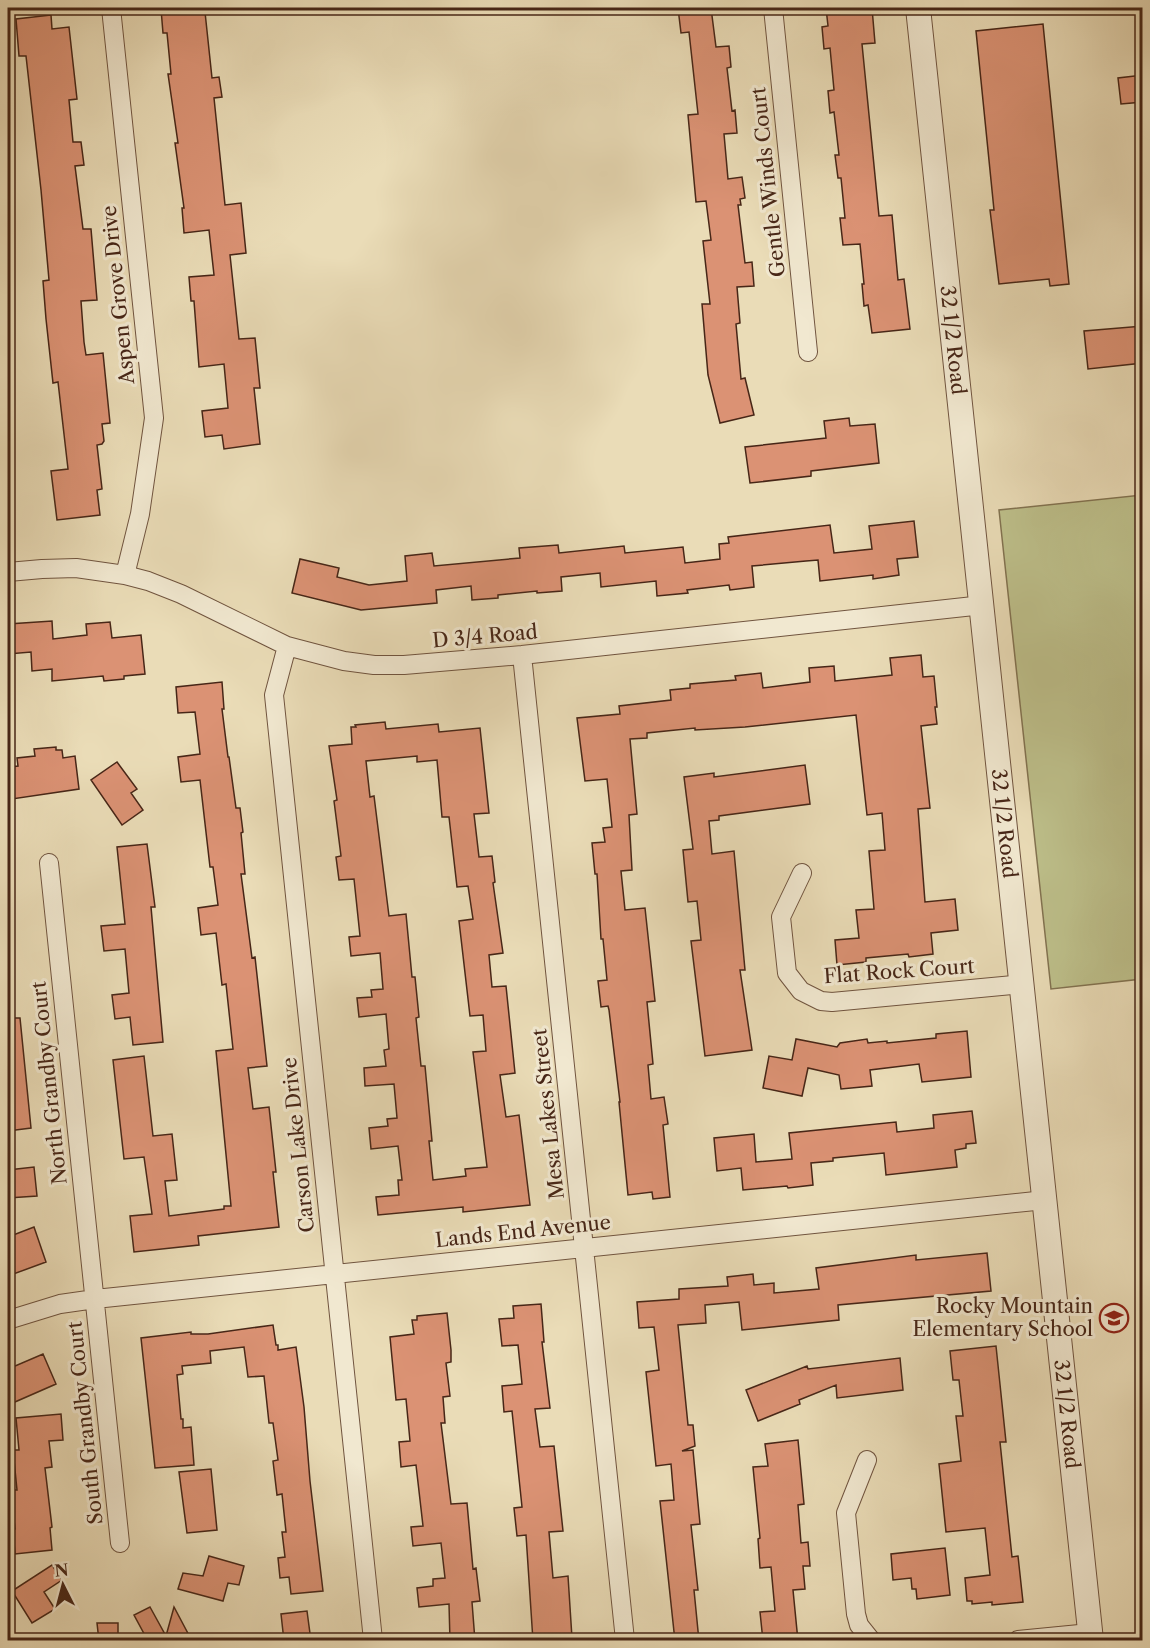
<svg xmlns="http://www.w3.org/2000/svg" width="1150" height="1648" viewBox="0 0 1150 1648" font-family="'Libre Caslon Text',serif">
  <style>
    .green { fill: #bdbf8a; stroke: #827250; stroke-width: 1.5 }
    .building { fill: #db9274; stroke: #472617; stroke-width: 1.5; fill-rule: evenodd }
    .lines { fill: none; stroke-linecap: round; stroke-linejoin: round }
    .minor-casing { stroke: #70543f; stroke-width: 20 }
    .tertiary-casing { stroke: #70543f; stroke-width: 26 }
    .minor { stroke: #f1e8d0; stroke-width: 18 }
    .tertiary { stroke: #f1e8d0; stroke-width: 24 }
    .labels { text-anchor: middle; stroke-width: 6; stroke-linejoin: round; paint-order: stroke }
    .street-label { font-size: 20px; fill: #472617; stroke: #f1e8d0 }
    .poi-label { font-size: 20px; fill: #472617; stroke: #f1e8d0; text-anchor: end }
  </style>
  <rect width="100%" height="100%" fill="#eadcb7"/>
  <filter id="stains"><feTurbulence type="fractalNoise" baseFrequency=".00333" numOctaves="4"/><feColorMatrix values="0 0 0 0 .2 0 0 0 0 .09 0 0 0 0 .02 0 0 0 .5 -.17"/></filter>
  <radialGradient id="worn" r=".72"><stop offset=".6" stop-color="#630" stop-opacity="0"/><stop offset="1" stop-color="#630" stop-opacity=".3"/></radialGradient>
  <path class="green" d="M1142,495V979L1051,989L999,510Z"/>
  <path class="building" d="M185,8L186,14L205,12L212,78L219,77L222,97L214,98L225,205L241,203L246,253L230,255L239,339L255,338L260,388H254L260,444L224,449L222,435L205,437L202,411L228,408L224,364L199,367L194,301H191L189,277L214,275L209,230L184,233L182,208H184L175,143H178L168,74H171L167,33H163L161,9Z
    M678,8H711L716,47L729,46L731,67L727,68L732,111L735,110L737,133L724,134L728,179L742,177L745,198L740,199L741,205H738L745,263L752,262L754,286L737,287L740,323L736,324L741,379L745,378L754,415L720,423L708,375L702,304H710L703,241L711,240L706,201L696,202L688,115L698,114L689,32L681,33Z
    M826,8H872L875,43L862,44L879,216L892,215L898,280L904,279L910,329L872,333L868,305L864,306L862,284H864L860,244L843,245L840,218H845L841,178H838L835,155H839L834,112L830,113L828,91L834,90L830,48L824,49L822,27L828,26Z
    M51,15L52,29L69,27L77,99L69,100L73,142H81L84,165L75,166L83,229H91L97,300L81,301L84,342L86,355L103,353L110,423L102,424L104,441L102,444L97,445L102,489L97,490L100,515L57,520L51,471L68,469L58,382L53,383L46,319L43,281L49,280L41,190L26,56H19L16,19Z
    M1043,24L1069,284L1050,286L1049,279L999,284L990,210H994L976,31Z
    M1143,75V102L1121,104L1118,78Z
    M1143,326V363L1088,369L1084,331Z
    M849,418L850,426L875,424L879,463L811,471V476L750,483L745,447L826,438L824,421Z
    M914,521L918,557L897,559L899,575L873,579V575L820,581L818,560L806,561L752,566L754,587L730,590L729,585L687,590L688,593L657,596L656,581L601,587L600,573L561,577L562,591L537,593V591L498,595V598L472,600L471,586L436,590L437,603L361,610L292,593L300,559L339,568L337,577L369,585L407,581L405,556L432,553L434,566L520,558L519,548L558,545L559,553L624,546L625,553L683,547L685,563L720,559L719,544L729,543L728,537L830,525L834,553L872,549L869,526Z
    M52,621L53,639L87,635L86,624L110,622L112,638L141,635L145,674L124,676V679L104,681L103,676L52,681V669L32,671L31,652L8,654V624Z
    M921,655L923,677L934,676L937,707H935L937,724L921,726L930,808L918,809L925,902L955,899L958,930L931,933L933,954L909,957L908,954L866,958V962L837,965L835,940L859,938L856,910L874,909L869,851L885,850L882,813L867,815L856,715L745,727L695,730V728L647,733V738L630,739L637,814L629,815L632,870L621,871L625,910L645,908L655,1001L647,1002L653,1064L648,1065L651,1099L664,1097L668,1124L663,1125L670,1197L653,1199L652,1192L628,1195L619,1102H620L609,1010L608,1006L601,1007L598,981L607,980L603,939H601L597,874H595L592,843L605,842L603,828L612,827L607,779L585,781L577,718L620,714L619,706L671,700L670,690L690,688V684L736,680L735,676L761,673L763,688L810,682L809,668L834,666L835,681L892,675L890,658Z
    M222,682L224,709H222L228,757H229L236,808H240L243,832L241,833L245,874H241L252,958L255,957L267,1066L248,1068L253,1109L269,1107L276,1172H273L279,1227L198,1236L199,1245L134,1252L130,1216L152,1214L144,1157L124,1159L113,1060L144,1056L153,1136L172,1134L177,1180L165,1181L169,1216L224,1209V1206H231L216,1051L233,1049L226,984L222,985L216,933L201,935L198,908L218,905L213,867H210L200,780L181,782L178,757L200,754L195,712L178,713L176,687Z
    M385,722L386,729L438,724L439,732L480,728L489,813L474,814L479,857L492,856L495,882L493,883L503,953L489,955L492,987L506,986L515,1073L500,1075L506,1117L519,1115L530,1205L463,1212V1207L378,1215L376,1197L399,1195L398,1180H402L398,1146L371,1149L369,1128L388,1126L387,1119L397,1118L394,1084L365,1086L364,1068L386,1066L384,1050L389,1049L386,1014L359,1017L357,998L372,997L371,990L383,989L380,953L351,956L349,937L360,936L354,879L339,880L336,857L341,856L334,801L337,800L329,746L352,744L351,727H356L355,725ZM417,756V762L437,760L442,817H449L457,887L468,886L473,919L459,921L470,1016L483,1015L486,1051L473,1052L487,1167L465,1169L466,1176L433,1180L429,1141H432L425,1066H421L416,1018L419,1017L415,977H412L406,914L389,916L374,796L370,797L366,761Z
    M56,747V750H62L63,758L75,756L79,789L12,799L9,767L18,766L17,758L35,756L34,749Z
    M117,762L137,789L131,793L143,810L122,825L91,780Z
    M805,765L810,804L719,816V820L709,821L712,854L734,851L745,970H740L752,1050L705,1056L691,941L701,940L697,901L688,902L683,850L693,849L684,777L714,773V777Z
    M147,844L155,907H151L163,1042L133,1045L130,1017L115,1019L112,995L129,993L125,949L104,951L101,926L125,924L117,847Z
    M8,1018H20L31,1128L8,1131Z
    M967,1031L971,1077L922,1082L919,1064L870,1070L872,1086L841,1089L839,1075L808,1068L802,1096L763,1088L769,1056L792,1060L796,1039L837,1047L840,1043L867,1039L868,1043L887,1041V1043L936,1038V1034Z
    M972,1111L976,1143L966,1144V1148L955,1150L957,1167L886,1175L884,1153L833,1158V1161L811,1163L813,1185L788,1188L787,1186L743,1190L741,1168L717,1171L714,1138L754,1134L756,1162L792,1159L789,1133L896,1122L897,1132L934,1128L933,1115Z
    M34,1167L37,1196L8,1198V1170Z
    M34,1227L46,1262L8,1276V1237Z
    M987,1253L991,1291L838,1305L839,1320L742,1330L739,1302L705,1305L706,1323L678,1325L688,1425H693L695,1446L682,1451L693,1450L700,1524L691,1525L698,1590H694L699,1641H675L660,1501L674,1500L671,1464L656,1466L646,1372L659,1370L654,1327L639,1328L637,1302L679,1299V1289L728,1286L727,1277L753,1274L754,1285L774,1283V1293L819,1289L816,1268L916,1255V1260Z
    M541,1304L544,1342H542L550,1408L535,1409L540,1447L554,1446L563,1531L549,1532L553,1578L568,1576L572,1638L562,1641H533L526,1535L517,1536L514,1508L522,1507L512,1411L504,1412L502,1386L522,1384L518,1345L502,1346L499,1319L514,1318L513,1306Z
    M447,1313L451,1350V1362L446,1363L450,1396L443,1397L445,1423H441L451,1504L467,1503L473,1569L476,1568L480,1601L472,1602L475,1641H450L449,1604L419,1607L417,1588L433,1586V1579L445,1578L441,1543L413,1546L411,1527L423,1526L416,1465L401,1467L399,1442L410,1441L406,1399L396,1400L390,1337L414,1334L412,1320H417V1316Z
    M273,1325L276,1345H278V1350L296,1347L304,1407L310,1481L323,1591L291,1594L289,1577L280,1578L278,1558L285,1557L282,1532H286L282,1494L277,1495L273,1461L278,1460L273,1423H269L264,1376L248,1377L244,1347L210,1351L211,1363L182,1366L183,1374L177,1375L181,1419H183V1428L191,1427L194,1465L155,1468L141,1338L191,1332V1334H208Z
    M996,1346L1006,1442H1000L1012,1557L1018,1556L1023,1602L992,1605V1602L972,1604V1601H967L965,1578L990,1575L985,1528L946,1532L939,1464L961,1461L956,1416H963L959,1380H953L950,1351Z
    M43,1354L56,1384L8,1405V1369Z
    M900,1358L903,1390L837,1398L836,1385L799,1400L800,1404L758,1421L746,1390L807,1366L808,1369Z
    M61,1414L63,1440L49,1441L52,1467L45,1468L52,1527L50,1528L52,1550L15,1554L13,1530L15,1529L11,1490H17L13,1450H19L16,1418Z
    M798,1440L804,1504L798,1505L801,1543L808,1542L810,1566H803L805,1589L793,1590L798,1641H763L760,1612L775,1611L771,1567L760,1568L758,1539L760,1538L753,1467L768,1466L765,1444Z
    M211,1469L217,1530L187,1533L179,1472Z
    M945,1548L950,1595L917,1599L916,1589H912L911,1578L893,1580L891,1554Z
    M209,1556L244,1566L239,1585L228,1583L223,1601L178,1589L183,1573L203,1576Z
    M52,1565L62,1580L44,1592L55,1609L32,1623L12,1591Z
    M150,1607L166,1636L174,1607L192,1641H148L134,1615Z
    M307,1611L311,1641H284L281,1614Z
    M97,1623H118V1641H99Z"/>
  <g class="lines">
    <g class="minor-casing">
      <path id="minor" d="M111,8L154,418L140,514L125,575
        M773,8L808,352
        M8,572L42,569L76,568L125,575L148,581L181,594L287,646L344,661L374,665H404L522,655L983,605
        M287,646L274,695L373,1640
        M522,655L625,1640
        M49,863L120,1543
        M802,873L781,917L787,973L801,991L821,1001L832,1002L1023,984
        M8,1320L60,1304L95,1299L1045,1200
        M867,1460L846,1513L856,1614L859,1625L871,1640
        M1018,1640L1090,1633"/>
    </g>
    <g class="tertiary-casing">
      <g id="tertiary">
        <path id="s1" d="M918,8L1091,1640"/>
      </g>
    </g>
    <use href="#minor" class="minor"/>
    <use href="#tertiary" class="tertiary"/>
  </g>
  <defs>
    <g id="school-ring" transform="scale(1.5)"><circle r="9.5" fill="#f1e8d0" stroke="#8f2418" stroke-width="1.5"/><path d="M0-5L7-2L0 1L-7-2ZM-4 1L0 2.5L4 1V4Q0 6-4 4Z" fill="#8f2418"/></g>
  </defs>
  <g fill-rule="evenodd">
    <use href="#school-ring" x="1114" y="1318"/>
  </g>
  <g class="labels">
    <g class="street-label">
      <text transform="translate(768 182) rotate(-96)" y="7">Gentle Winds Court</text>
      <text transform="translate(118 295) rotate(-96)" y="7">Aspen Grove Drive</text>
      <text dy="7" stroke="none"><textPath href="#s1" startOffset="334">32 1/2 Road</textPath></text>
      <text transform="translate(485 636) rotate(-5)" y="7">D 3/4 Road</text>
      <text dy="7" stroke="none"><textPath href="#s1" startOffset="820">32 1/2 Road</textPath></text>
      <text transform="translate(899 971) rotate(-4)" y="7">Flat Rock Court</text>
      <text transform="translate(49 1083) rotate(-96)" y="7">North Grandby Court</text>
      <text transform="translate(548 1114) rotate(-96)" y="7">Mesa Lakes Street</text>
      <text transform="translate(298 1145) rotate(-96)" y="7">Carson Lake Drive</text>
      <text transform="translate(523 1231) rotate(-6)" y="7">Lands End Avenue</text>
      <text dy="7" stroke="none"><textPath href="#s1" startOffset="1414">32 1/2 Road</textPath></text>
      <text transform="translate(85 1423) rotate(-96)" y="7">South Grandby Court</text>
    </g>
    <g class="poi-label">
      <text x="1093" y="1313">Rocky Mountain<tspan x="1093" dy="23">Elementary School</tspan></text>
    </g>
  </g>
  <rect width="1150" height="1648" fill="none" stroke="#eadcb7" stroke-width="30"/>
  <rect x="9" y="9" width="1132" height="1630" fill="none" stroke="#472617" stroke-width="3"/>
  <rect x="15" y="15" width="1120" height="1618" fill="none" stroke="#472617" stroke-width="1.5"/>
  <g transform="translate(63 1585) rotate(354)" stroke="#f1e8d0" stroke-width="4.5" paint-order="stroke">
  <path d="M0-4.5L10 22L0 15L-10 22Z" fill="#472617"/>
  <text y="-9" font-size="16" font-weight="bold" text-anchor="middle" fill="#472617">N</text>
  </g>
  <rect width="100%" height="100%" filter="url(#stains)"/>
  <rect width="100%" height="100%" fill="url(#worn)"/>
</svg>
